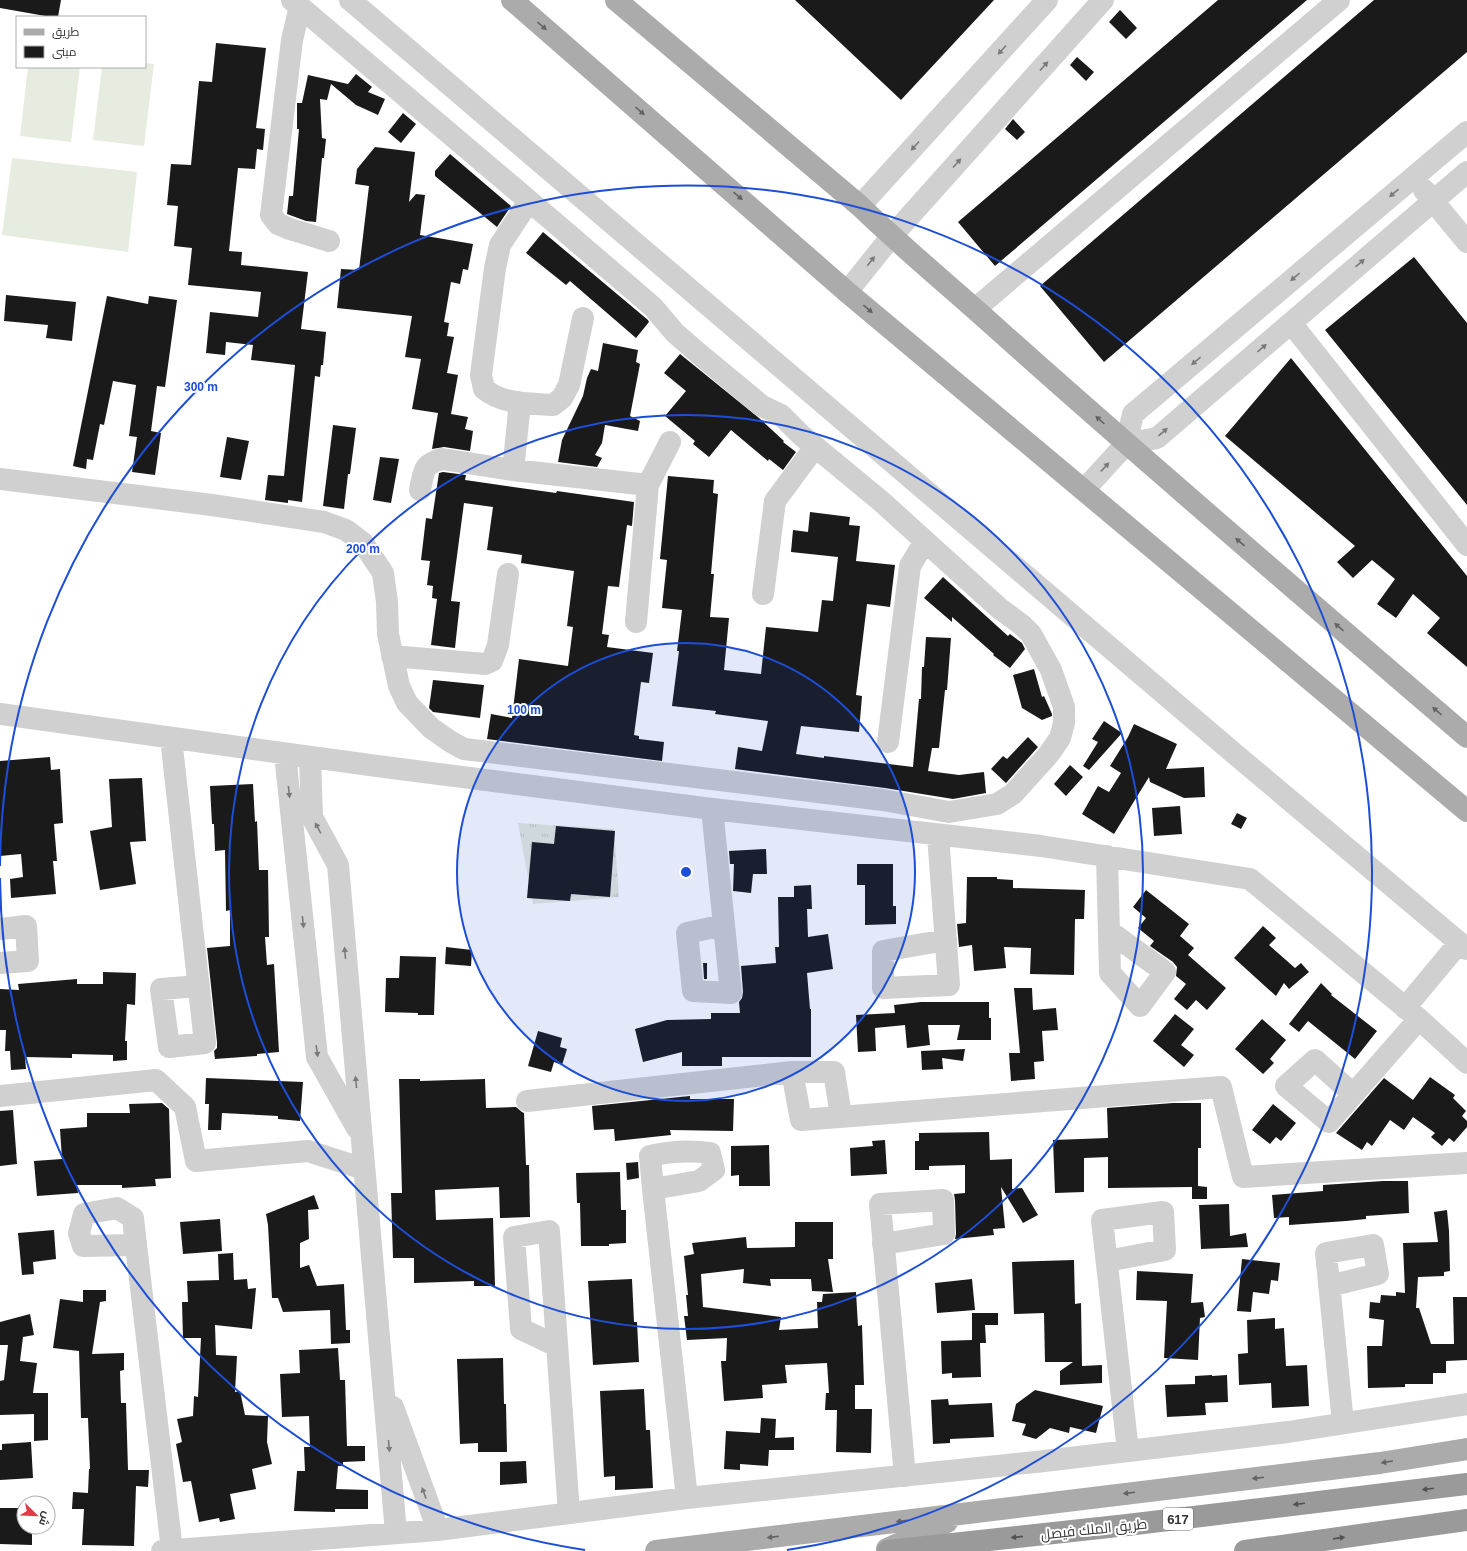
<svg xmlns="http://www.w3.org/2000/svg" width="1467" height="1551" viewBox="0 0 1467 1551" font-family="Helvetica,Cairo,sans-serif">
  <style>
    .grass { fill: url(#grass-tufts) }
    .pitch { fill: #e6ecdf }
    .building { fill: #1a1a1a }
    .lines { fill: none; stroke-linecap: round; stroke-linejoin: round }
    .minor { stroke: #d0d0d0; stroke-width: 22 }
    .major { stroke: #ababab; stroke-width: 22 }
    .highway { stroke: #9a9a9a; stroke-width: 22 }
    .oneway { fill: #636363 }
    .oneway2 { fill: #7a7a7a }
    .oneway3 { fill: #525252 }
    .ring { fill: none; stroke: #1d4ed8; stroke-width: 2 }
    .labels { text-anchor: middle; stroke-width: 4; stroke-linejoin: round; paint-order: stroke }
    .shield { fill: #fff; stroke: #707070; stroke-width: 1 }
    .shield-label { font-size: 13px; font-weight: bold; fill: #333 }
    .street-label { font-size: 14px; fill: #333; stroke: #fff }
    .centre { fill: #1d4ed8; stroke: #fff; stroke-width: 2 }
    .ring-label { font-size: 12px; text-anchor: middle; font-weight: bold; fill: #1d4ed8; stroke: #fff; stroke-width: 4; stroke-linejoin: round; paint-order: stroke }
  </style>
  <defs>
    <pattern id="grass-tufts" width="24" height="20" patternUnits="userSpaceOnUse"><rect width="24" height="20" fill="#e6ecdf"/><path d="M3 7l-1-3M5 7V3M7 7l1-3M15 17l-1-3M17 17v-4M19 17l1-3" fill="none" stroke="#c6cbc0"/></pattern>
  </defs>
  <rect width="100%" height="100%" fill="#fff"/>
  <path class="grass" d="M518,823L614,829L619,897L533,904Z"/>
  <path class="pitch" d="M145,63L154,64L144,146L93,140L102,67H145Z
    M28,67H80L71,142L20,136Z
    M12,158L137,172L128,252L2,235Z"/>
  <path class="building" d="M0,0H61L58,17H51L0,8Z
    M795,0H994L901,100Z
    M1218,0H1307L995,266L958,222Z
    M1374,0H1467V52L1104,362L1040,286Z
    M1120,10L1137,28L1126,39L1109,22Z
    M216,43L266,48L256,128L265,129L263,150L257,149L255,169L238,168L229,251L242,252L241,265L308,272L301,329L326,332L323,365H321L320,377L315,376L302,502L288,500V503L265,500L268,475L284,476L295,365L251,360L253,345L226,342L225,355L206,353L210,312L258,317L261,292L188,285L192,248L174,246L178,206L167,205L171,164L191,165L199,81L212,82Z
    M1077,57L1094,72L1086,81L1070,65Z
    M356,74L372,87L368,92L385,99L378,115L356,105L331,84L327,100L320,99L322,138L326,139L324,158H322L316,222L306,221L287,214L289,196H293L299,129H297V103H302L308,75L348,84Z
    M403,113L416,124L401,143L388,132Z
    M1013,119L1025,132L1017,140L1005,129Z
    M375,147L415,152L409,202L416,194L425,195L420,235L473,244L468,270L463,269L460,284L451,282L444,322L449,323L447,336L454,337L447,373L458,375L451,414L468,417L465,429L473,431L470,451L444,447L432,449L438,413L412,409L421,359L405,357L412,316L337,308L341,269L359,270L369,186L355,184L357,169Z
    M450,154L511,206L497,227L435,176V171Z
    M543,232L648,320L649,322L636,338L570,281L566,285L526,253Z
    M1414,257L1467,323V505L1325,330Z
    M6,295L76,302L72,341L46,338L48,325L4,321Z
    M107,296L148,304L149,296L177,300L165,387L157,386L151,431L161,433L155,475L132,472L137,437L129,436L136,385L113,381L104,425L100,424L93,460L87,459L86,469L73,466Z
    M603,343L638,350L636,362L640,364L630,416L640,421L638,431L605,425L602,443L595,455L602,458L597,467L558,462L562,440L583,396L587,378L591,369L598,371Z
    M680,354L759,418L784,441L783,442L796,452L783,470L769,459L768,461L731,430L709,457L693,444L695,441L665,416L686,391L664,373Z
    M1291,358L1467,576V667L1427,633L1440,618L1413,594L1396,618L1377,604L1395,579L1372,560L1353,578L1337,562L1355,546L1225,436Z
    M333,425L356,428L350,474H348L344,509L323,506Z
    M227,437L249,441L241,480L220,477Z
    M380,457L399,459L391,503L373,500Z
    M443,472L466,475L465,480L556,493L557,491L634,502L632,526L627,525L619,587L608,586L602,634L609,635L607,647L653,653L649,683L641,682L634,735L639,736V739L664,742L662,761L487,739L491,714L512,718L519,659L568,666L573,627L567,626L574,571L521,563L522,555L487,550L493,507L464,503L451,601L460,602L455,648L431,645L437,599L432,598L433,586L427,585L430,561L421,560L426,518L432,519L439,473Z
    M668,476L714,480L713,493L718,494L711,574H714L710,617L729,618L724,670L761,674L766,627L818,632L822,600L833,601L838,557L791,552L793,530L808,532L810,512L850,517L849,525L860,526L856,561L895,565L890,607L867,604L856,695L862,696L859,732L801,726L796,754L824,758V756L913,767L919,699H921L922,667H924L926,637L951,638L947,690H945L939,748H932L928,771L959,775L984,772L986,793L953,799L885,788L735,769L738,747L762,751L768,721L715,714L716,711L672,706L679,651H677L682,610L662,608L667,560L660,559Z
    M943,577L1008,636L1010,634L1022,643L1025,649L1010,668L993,655L994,654L952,617V622L924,598Z
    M1034,669L1042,697L1044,696L1052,714V716L1042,720L1022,708L1013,675Z
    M433,680L484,685L480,718L433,712L429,708Z
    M1104,721L1122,733L1089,770L1083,766L1098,742L1092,739Z
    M1134,724L1177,744L1166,769L1204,767L1205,797L1184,798L1150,782L1149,777L1114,834L1082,814L1098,786L1109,792L1121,773L1110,766L1128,737Z
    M1028,737L1038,747L1006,783L991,769L1003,756L1007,759Z
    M50,757L51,770L60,769L63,823L54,824L57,861H53L56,894L11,898L10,879L23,877L21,854L0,856V761Z
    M1070,765L1083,777L1066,796L1054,784Z
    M142,778L146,841L130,842L136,884L100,890L90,831L112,827L109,779Z
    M253,784L255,822L257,821L259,870H268L269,937H265L267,965L274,964L279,1052L257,1054V1056L215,1059L214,1051L217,1048V1042L207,948L230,946V910L226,911L225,850L215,851L214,824H212L210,786Z
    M1180,806L1182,834L1154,836L1152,808Z
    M1237,813L1247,818L1241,829L1231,824Z
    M556,826L615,831L610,897L571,894L570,901L527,898L532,842L554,844Z
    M766,849L767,874H753L751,893L733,891L734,864H730L729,851Z
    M857,864H893V906H896V924L865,925V885H857Z
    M967,877H997V879L1013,880V888L1085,890L1084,919H1075L1074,975L1030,974L1031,948L1004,947L1006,968L974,971L972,945L959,947L957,924L966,923Z
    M811,885L812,909H807L808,937L828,934L833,969L807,973L810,1009H811V1057H722V1066H682V1052L643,1062L635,1029L667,1020L711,1019V1013H740L739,1002L742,998L743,992L741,966L776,963L775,947H779L778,897H794V886Z
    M1146,890L1189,924L1180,936L1194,948L1188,955L1226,988L1207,1010L1196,1000L1187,1010L1174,999L1186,984L1176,976L1177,967L1173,962L1150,946L1154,941L1138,928L1146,918L1133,907Z
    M1263,926L1276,938L1269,945L1295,968L1301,963L1309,972L1289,989L1284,983L1276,996L1234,958Z
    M446,947L472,950L471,966L445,964Z
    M400,956L436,957L434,1015H418V1013L385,1012L386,978H399Z
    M703,963H707V979H704Z
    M103,972L136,973L135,1005L127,1004L125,1041H127V1060L113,1061V1055L72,1054V1058L25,1057L26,1069L11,1070L10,1051H5L6,1030H0V989L19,990L18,984L77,979V984H103Z
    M1321,983L1332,994L1331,995L1377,1031L1355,1059L1308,1021L1299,1032L1289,1024Z
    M1014,988H1032L1033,1010L1056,1008L1058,1030L1042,1031L1044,1061L1034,1062L1035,1079L1011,1081L1009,1053H1020Z
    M921,1002H989V1018H991V1040H957L960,1025H928L930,1045L907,1048L905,1025L875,1028L876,1051L858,1052L856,1015L895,1013L894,1005Z
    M1175,1014L1194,1029L1181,1045L1194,1055L1184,1067L1153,1041Z
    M1262,1019L1286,1040L1270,1059L1274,1063L1263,1074L1235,1049Z
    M538,1031L562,1038L560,1047L567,1049L562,1065L554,1062L551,1072L528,1066Z
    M965,1049L963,1061L942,1058L943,1069L922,1070L921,1051Z
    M1430,1077L1455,1095L1453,1098L1466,1111L1462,1116L1467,1121V1127L1454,1142L1449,1138L1442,1146L1431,1137L1435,1133L1413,1117L1404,1130L1390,1120L1372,1146L1367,1142L1362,1150L1336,1133L1384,1078L1413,1100Z
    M206,1078L303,1082L300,1121L278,1119V1116L222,1113L221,1130H208L209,1104H205Z
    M399,1079H420V1081L485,1079L486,1108L516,1107L522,1112L524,1113L526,1165H529L530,1217L500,1218L499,1187L435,1190L436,1220L493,1218L495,1286H474V1281L414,1283V1258H393L391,1193H402Z
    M690,1096V1099H734L733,1131L670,1130L671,1135L615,1141L614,1129L594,1130L592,1106Z
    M162,1103L169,1109L171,1178L155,1179L156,1186L122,1188V1185H77L78,1193L37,1196L34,1161L62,1159L60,1129L87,1127V1113H130L129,1104Z
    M1173,1103H1201V1148H1198V1186L1207,1187V1199H1192V1187L1108,1188V1157L1084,1158V1192L1055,1193L1053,1140L1108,1138L1107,1108Z
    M1273,1104L1296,1123L1281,1141L1276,1137L1270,1144L1252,1130Z
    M13,1110L17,1164L0,1166V1111Z
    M989,1132L990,1160L1012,1159V1189L1022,1188L1038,1215L1023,1223L1001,1187L1005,1228L993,1229L994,1235L955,1239L956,1234L955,1200L954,1194L965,1193V1165L929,1166V1170H915V1141H919V1133Z
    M885,1140L887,1174L851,1176L850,1148L873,1146L872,1141Z
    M769,1145L770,1186H739V1175L731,1176V1146Z
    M638,1162L639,1178L627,1180L626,1163Z
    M620,1172L621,1210H626V1243L609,1244V1246H581L580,1203H577L576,1173Z
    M1383,1181H1408L1409,1213L1366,1216V1219L1346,1221L1289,1225V1217L1274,1218L1272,1195L1323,1191V1185Z
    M314,1195L319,1209L308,1210L309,1239L300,1243V1268L309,1265L317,1286L344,1284L346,1330H350V1343L331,1344L330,1310L283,1312L278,1298H272L268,1225L266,1214Z
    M1229,1204L1230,1236L1246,1233L1248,1247L1201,1249L1199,1205Z
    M1447,1210L1449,1231L1450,1271L1444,1272V1276L1418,1277L1416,1308H1419L1431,1344H1454L1453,1297H1467V1360L1446,1361V1373H1433V1384H1405V1387L1368,1388L1367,1346H1382L1384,1320L1369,1318L1370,1302L1380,1303L1381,1295L1396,1296V1292L1405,1293L1403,1243L1438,1242L1434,1212Z
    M220,1219L222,1251L183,1254L180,1222Z
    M795,1222H833V1259H828L833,1292L812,1291L811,1279H770L771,1286L743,1283L744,1269L701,1274L703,1307L781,1317L779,1330L818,1328L817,1302H822L823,1294L856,1292L858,1326L862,1325L864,1385H855V1409H872L871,1453L836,1452L837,1410H825L826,1393H829L827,1363L785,1365L787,1383L762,1385L763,1398L724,1401L721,1361H726L727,1338L687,1340L684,1316H688L686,1295H688L684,1256L694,1254L692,1243L746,1237L747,1248L795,1247Z
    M54,1230L56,1259L33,1262L34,1274L22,1275L18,1233Z
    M233,1253L234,1280L247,1279L248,1289L256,1288L252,1329L215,1325L216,1355L237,1356L235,1392L240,1391L245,1415L268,1416L267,1442L272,1464L252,1469L256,1489L230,1494L235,1519L220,1522L219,1518L199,1522L191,1481L183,1482L176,1444L182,1442L177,1419L193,1416L194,1396L198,1397L201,1338H183L182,1302H188L187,1281L219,1280L218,1254Z
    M1242,1259L1280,1263L1278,1281L1271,1280L1269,1294L1253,1292L1251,1312L1237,1311Z
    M1074,1260L1075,1304L1081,1303L1082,1366L1102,1365V1383L1060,1385V1371L1073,1362H1045L1044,1313L1014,1314L1012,1262Z
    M1137,1271L1193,1274L1191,1303L1203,1302L1205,1317L1200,1318L1198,1360L1164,1358L1167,1301L1136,1300Z
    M632,1279L634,1322H637L639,1362L593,1365L588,1281Z
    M972,1279L975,1310L937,1313L935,1283Z
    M83,1290H106V1301L100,1302L92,1354L124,1353V1370L120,1371L121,1403H126L128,1470H149L148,1487L136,1486L134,1546L82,1545L84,1509H72L73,1492L88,1493L89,1469H90L88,1418H81L79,1351L53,1348L60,1299L83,1302Z
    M972,1313H998V1325H985L986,1343H980L981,1377L952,1378V1373L942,1374L941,1341L972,1340Z
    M30,1314L34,1335L23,1337L20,1361L37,1363L33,1393H48V1440L34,1441V1414L0,1415V1381L4,1380L8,1345H0V1322Z
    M1275,1318V1329L1284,1328L1286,1366L1307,1365L1309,1406L1272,1408L1271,1383L1239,1385L1238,1354L1248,1353L1247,1320Z
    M338,1348L340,1380H345L347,1446H365V1461L343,1462V1466H338L336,1489L368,1490V1509H335V1512L294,1511L297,1471H305L304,1447H310L309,1416L282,1417L280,1374L300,1373L299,1350Z
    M503,1358L504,1404H506L507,1452H478V1443L460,1444L457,1359Z
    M1212,1375V1376L1227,1375L1228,1402L1205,1403L1206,1415L1167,1417L1165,1385L1195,1384V1376Z
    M644,1389L646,1430H650L653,1488L615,1490V1476L604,1477L600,1391Z
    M1035,1390L1103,1406L1096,1433L1070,1427L1069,1433L1050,1428L1036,1439L1022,1435L1026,1424L1012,1421L1016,1404Z
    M948,1399L949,1405L992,1403L994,1437L950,1439V1443L933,1444L931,1400Z
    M761,1418L776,1419L775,1438L794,1437V1450H769L768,1466L740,1464V1470L724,1469L726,1431L760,1433Z
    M31,1442L33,1478L0,1480V1450H2V1444Z
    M526,1461L527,1483L500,1485V1462Z
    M0,1508H24V1527H32V1545L0,1544Z"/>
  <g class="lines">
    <path class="minor" d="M350,0L1236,755L1467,949
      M300,6L292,40L271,215L278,224L290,229L329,241
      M1424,190L1467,242
      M529,201L500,245L495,268L481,375L484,389C504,405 529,403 553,405L562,398L569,385L583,318
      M860,206L1047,0
      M847,292L891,237L1103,0
      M975,309L1339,0
      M1291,323L1467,545
      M1126,444L1157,438L1467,172
      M513,470L520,403
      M0,479L212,505L324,522L346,530L363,543L383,573L387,602L388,634L399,686L407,703L431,728L451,742L464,749L883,800L949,812L997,804L1013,794L1049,754L1060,738L1064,723V707L1051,670L1031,634L1022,625L999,608L882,502L801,435L781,415L762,406L698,353L675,333L653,307L554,222L292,0
      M420,490C424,472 422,464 442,459L513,470L648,485
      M1084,490L1126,444L1133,414L1467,132
      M763,594L775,501L815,447
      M636,622L648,485L670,442
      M392,656L485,664L492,661L498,645L508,574
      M0,714L377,766L712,809L1041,846L1250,879L1419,1019L1467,1063
      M171,738L205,1043L169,1047L161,989L199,986
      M888,742L910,566L925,541
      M285,754L317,1057L357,1128
      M310,757L312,817L338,865L396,1533
      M712,809L731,993L693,991L687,933L724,925
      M938,835L949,985L883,988V951L946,940
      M1107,856L1110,973L1140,1006L1165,972L1109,931
      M0,929L26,926L28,961L0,963
      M1405,1008L1459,943
      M792,1072H834L841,1116
      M1353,1094L1315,1060L1286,1086L1329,1122L1419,1019
      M0,1096L156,1080L185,1107L196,1161L308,1151L364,1169
      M527,1101L792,1072L801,1120L1221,1087L1243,1177L1467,1163
      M653,1189L699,1181L714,1170L710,1153C688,1150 671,1151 650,1156L653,1189L687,1498
      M883,1244L944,1234L943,1200L880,1204L905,1476
      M136,1245L83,1246L79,1233L84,1214L117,1208L133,1218L136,1245L172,1550
      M1107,1261L1165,1250L1163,1212L1102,1220L1128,1451
      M1329,1286L1378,1274L1373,1245L1326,1253L1343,1423
      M557,1346L521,1329L514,1237L549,1231L569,1513
      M393,1407L438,1530
      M162,1551L438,1530L687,1498L1036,1462L1288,1432L1467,1404"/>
    <path class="major" d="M512,0L847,292L1467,811
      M616,0L860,206C906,251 957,292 1005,336C1157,472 1312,604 1467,737
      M887,1549L947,1522
      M656,1551L1380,1463L1467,1449"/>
    <path class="highway" d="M888,1551L1127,1525L1467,1484
      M1245,1551L1467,1520"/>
  </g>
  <defs><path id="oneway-solid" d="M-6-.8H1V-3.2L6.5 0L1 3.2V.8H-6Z"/></defs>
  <g class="oneway">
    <use href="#oneway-solid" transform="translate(542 26) rotate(41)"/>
    <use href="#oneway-solid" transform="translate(640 111) rotate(41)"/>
    <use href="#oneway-solid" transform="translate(738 196) rotate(41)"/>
    <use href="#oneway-solid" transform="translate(868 309) rotate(40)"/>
    <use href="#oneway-solid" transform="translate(1100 420) rotate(-138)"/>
    <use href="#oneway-solid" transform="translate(1240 542) rotate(-139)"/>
    <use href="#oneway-solid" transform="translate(1339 627) rotate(-139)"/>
    <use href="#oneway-solid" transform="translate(1437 711) rotate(-139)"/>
    <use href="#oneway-solid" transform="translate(1387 1462) rotate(171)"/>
    <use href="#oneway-solid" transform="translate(1258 1478) rotate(173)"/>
    <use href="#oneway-solid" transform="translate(1129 1493) rotate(173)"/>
    <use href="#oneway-solid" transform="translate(902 1521) rotate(173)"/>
    <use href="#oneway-solid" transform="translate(773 1537) rotate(173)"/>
  </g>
  <g class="oneway2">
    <use href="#oneway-solid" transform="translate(1002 50) rotate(132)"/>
    <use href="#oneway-solid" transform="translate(1044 66) rotate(-48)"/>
    <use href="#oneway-solid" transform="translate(915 146) rotate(132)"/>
    <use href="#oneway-solid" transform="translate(957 163) rotate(-48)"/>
    <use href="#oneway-solid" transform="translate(1394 193) rotate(140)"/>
    <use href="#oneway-solid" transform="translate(871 261) rotate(-52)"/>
    <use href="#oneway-solid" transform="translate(1360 263) rotate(-41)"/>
    <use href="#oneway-solid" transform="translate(1295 277) rotate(140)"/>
    <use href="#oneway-solid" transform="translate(1262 348) rotate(-41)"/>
    <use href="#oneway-solid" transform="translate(1196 361) rotate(140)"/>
    <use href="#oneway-solid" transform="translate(1163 432) rotate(-41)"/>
    <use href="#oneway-solid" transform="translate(1105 467) rotate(-47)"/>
    <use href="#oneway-solid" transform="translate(289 792) rotate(84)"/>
    <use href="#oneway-solid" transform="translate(318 828) rotate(-118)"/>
    <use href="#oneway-solid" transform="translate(303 922) rotate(84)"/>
    <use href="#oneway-solid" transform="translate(345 953) rotate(-95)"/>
    <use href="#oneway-solid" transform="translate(317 1051) rotate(82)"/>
    <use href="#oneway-solid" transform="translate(356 1082) rotate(-95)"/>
    <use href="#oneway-solid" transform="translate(389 1446) rotate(85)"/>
    <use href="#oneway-solid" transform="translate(424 1493) rotate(-110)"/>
  </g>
  <g class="oneway3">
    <use href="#oneway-solid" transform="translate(1428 1489) rotate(173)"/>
    <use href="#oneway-solid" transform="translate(1299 1504) rotate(173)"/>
    <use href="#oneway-solid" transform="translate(1017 1537) rotate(174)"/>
    <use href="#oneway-solid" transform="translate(1339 1538) rotate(-8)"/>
  </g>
  <circle cx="686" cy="872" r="229" fill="#1d4ed8" fill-opacity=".12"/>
  <g class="ring">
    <circle cx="686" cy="872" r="229"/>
    <circle cx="686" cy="872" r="457"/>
    <path d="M585 1550A686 686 0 0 1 0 878M0 866A686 686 0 1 1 787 1550"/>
  </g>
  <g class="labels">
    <rect class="shield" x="1163" y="1508" width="30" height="22" rx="3"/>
    <g class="shield-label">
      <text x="1178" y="1524">617</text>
    </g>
    <g class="street-label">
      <text transform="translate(1094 1529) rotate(-6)" y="5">طريق الملك فيصل</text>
    </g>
  </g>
  <circle cx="686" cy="872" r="6" class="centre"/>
  <g class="ring-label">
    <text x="201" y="391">300 m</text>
    <text x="363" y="553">200 m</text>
    <text x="524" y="714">100 m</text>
  </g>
  <rect x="16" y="16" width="130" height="52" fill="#ffffff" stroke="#adadad"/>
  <rect x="24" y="29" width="20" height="6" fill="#ababab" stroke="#adadad"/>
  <text x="52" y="36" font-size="12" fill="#333333">طريق</text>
  <rect x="24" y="46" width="20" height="12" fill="#1a1a1a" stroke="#adadad"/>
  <text x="52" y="56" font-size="12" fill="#333333">مبنى</text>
  <g transform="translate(36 1515) rotate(113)"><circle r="19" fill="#ffffff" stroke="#adadad"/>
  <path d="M0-3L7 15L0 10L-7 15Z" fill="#e63946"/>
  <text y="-6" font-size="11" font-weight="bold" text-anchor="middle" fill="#333333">ش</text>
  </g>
</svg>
